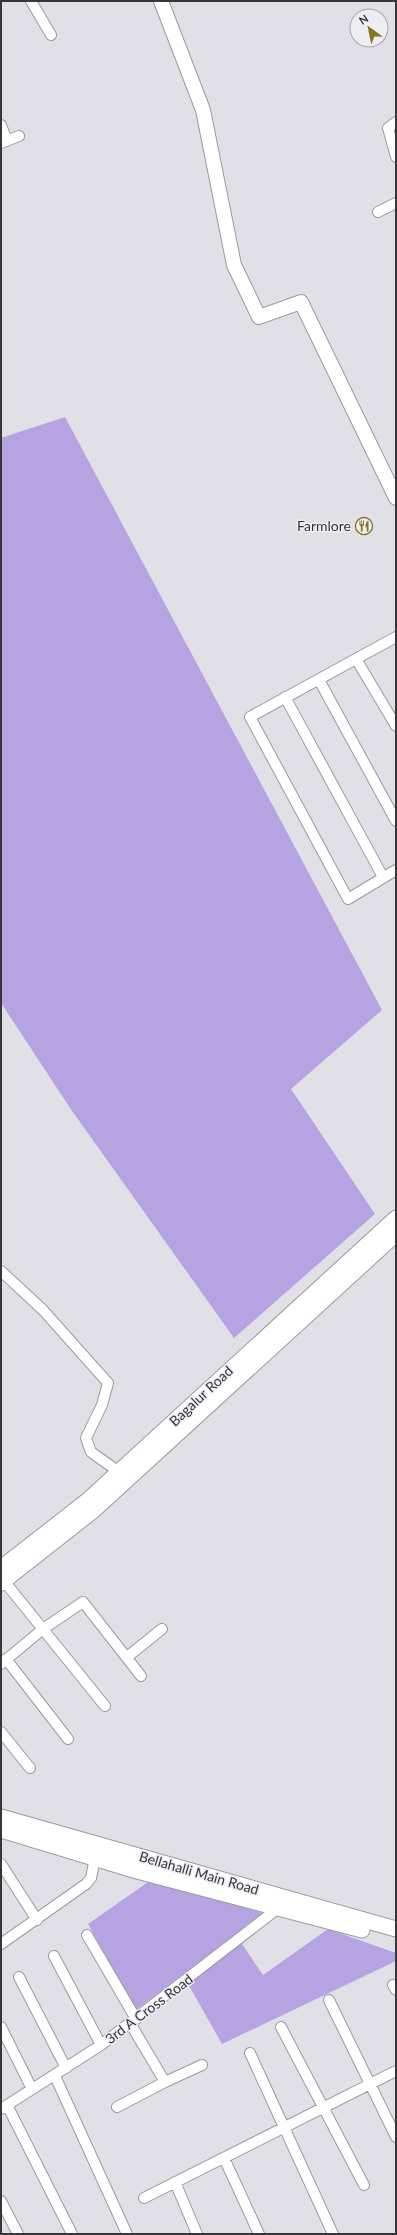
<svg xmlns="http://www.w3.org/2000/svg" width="397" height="2235" viewBox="0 0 397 2235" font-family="Lato,sans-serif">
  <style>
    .green { fill: #b6a4e2 }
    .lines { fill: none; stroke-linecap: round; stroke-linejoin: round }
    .street-casing { stroke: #9a99a0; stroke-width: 12 }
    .secondary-casing { stroke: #9a99a0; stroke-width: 16 }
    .primary-casing { stroke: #9a99a0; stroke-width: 17 }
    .street { stroke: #fff; stroke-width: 10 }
    .secondary { stroke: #fff; stroke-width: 14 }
    .primary { stroke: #fff; stroke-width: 15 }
    .labels { text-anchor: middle; stroke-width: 3; stroke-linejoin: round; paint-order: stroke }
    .poi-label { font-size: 14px; fill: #373639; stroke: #efedf4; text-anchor: end }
    .street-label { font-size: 14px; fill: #373639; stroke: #efedf4 }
  </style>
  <rect width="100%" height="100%" fill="#e2e0e7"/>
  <path class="green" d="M65,417L382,1010L291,1089L375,1214L234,1338L72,1111L1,1003V438Z
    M151,1880L263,1913L136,2010L88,1924Z
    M328,1929L396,1953V1961L222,2044L188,1984L240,1941L263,1975Z"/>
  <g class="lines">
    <g class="street-casing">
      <path id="street" d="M31,1L51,35
        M396,122L388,128L396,157
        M1,125L7,141
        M1,143L19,136
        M378,212L396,203
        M396,637L250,717L348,899L396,870
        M356,659L396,726
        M319,680L396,821
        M285,697L383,877
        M1,1271L43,1310L108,1383L102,1405L86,1438L91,1452L119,1472
        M4,1581L105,1706
        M127,1657L162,1629
        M6,1659L68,1739
        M1,1664L43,1629L83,1602L141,1676
        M1,1732L30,1768
        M1,1864L37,1920
        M87,1935L136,2019
        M1,1944L86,1884L91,1878L95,1858
        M54,1956L101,2045
        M19,1977L66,2068
        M393,1985L396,1990
        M329,2000L396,2137
        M1,2027L32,2089
        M281,2027L364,2185
        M250,2053L333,2234
        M55,2076L127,2234
        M165,2082L202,2065
        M7,2105L72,2234
        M117,2107L165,2082L130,2023
        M1,2109L101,2045L281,1906
        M224,2158L259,2234
        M175,2182L197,2234
        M144,2198L396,2071
        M1,2201L18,2234"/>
    </g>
    <g class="secondary-casing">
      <path id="secondary" d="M161,1L203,110L234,265L259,317L301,302L396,498"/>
    </g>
    <g class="primary-casing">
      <path id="primary" d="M1,1568L87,1501L396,1218
        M1,1583L94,1510L396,1234
        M1,1817L396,1929
        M1,1830L137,1871L362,1930"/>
    </g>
    <use href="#street" class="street"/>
    <use href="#secondary" class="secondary"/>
    <use href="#primary" class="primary"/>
  </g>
  <defs>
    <g id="restaurant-ring" transform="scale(0.9)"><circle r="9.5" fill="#efedf4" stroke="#84791e" stroke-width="1.5"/><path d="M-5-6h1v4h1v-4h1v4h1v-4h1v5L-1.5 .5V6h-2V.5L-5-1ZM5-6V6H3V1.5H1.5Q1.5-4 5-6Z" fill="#84791e"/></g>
  </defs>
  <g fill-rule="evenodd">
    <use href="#restaurant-ring" x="364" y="526"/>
  </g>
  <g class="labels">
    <g class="poi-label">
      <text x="351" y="531">Farmlore</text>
    </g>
    <g class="street-label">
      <text transform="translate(201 1396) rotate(-43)" y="5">Bagalur Road</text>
      <text transform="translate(199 1873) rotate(16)" y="5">Bellahalli Main Road</text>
      <text transform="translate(149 2009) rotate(-37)" y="5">3rd A Cross Road</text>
    </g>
  </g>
  <rect width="397" height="2235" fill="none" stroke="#373639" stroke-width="4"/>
  <g transform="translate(369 28) rotate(327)"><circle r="19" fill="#efedf4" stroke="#a5a4a9"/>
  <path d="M0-3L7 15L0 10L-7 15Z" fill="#84791e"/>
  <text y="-6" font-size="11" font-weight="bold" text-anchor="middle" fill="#373639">N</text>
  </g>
</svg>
